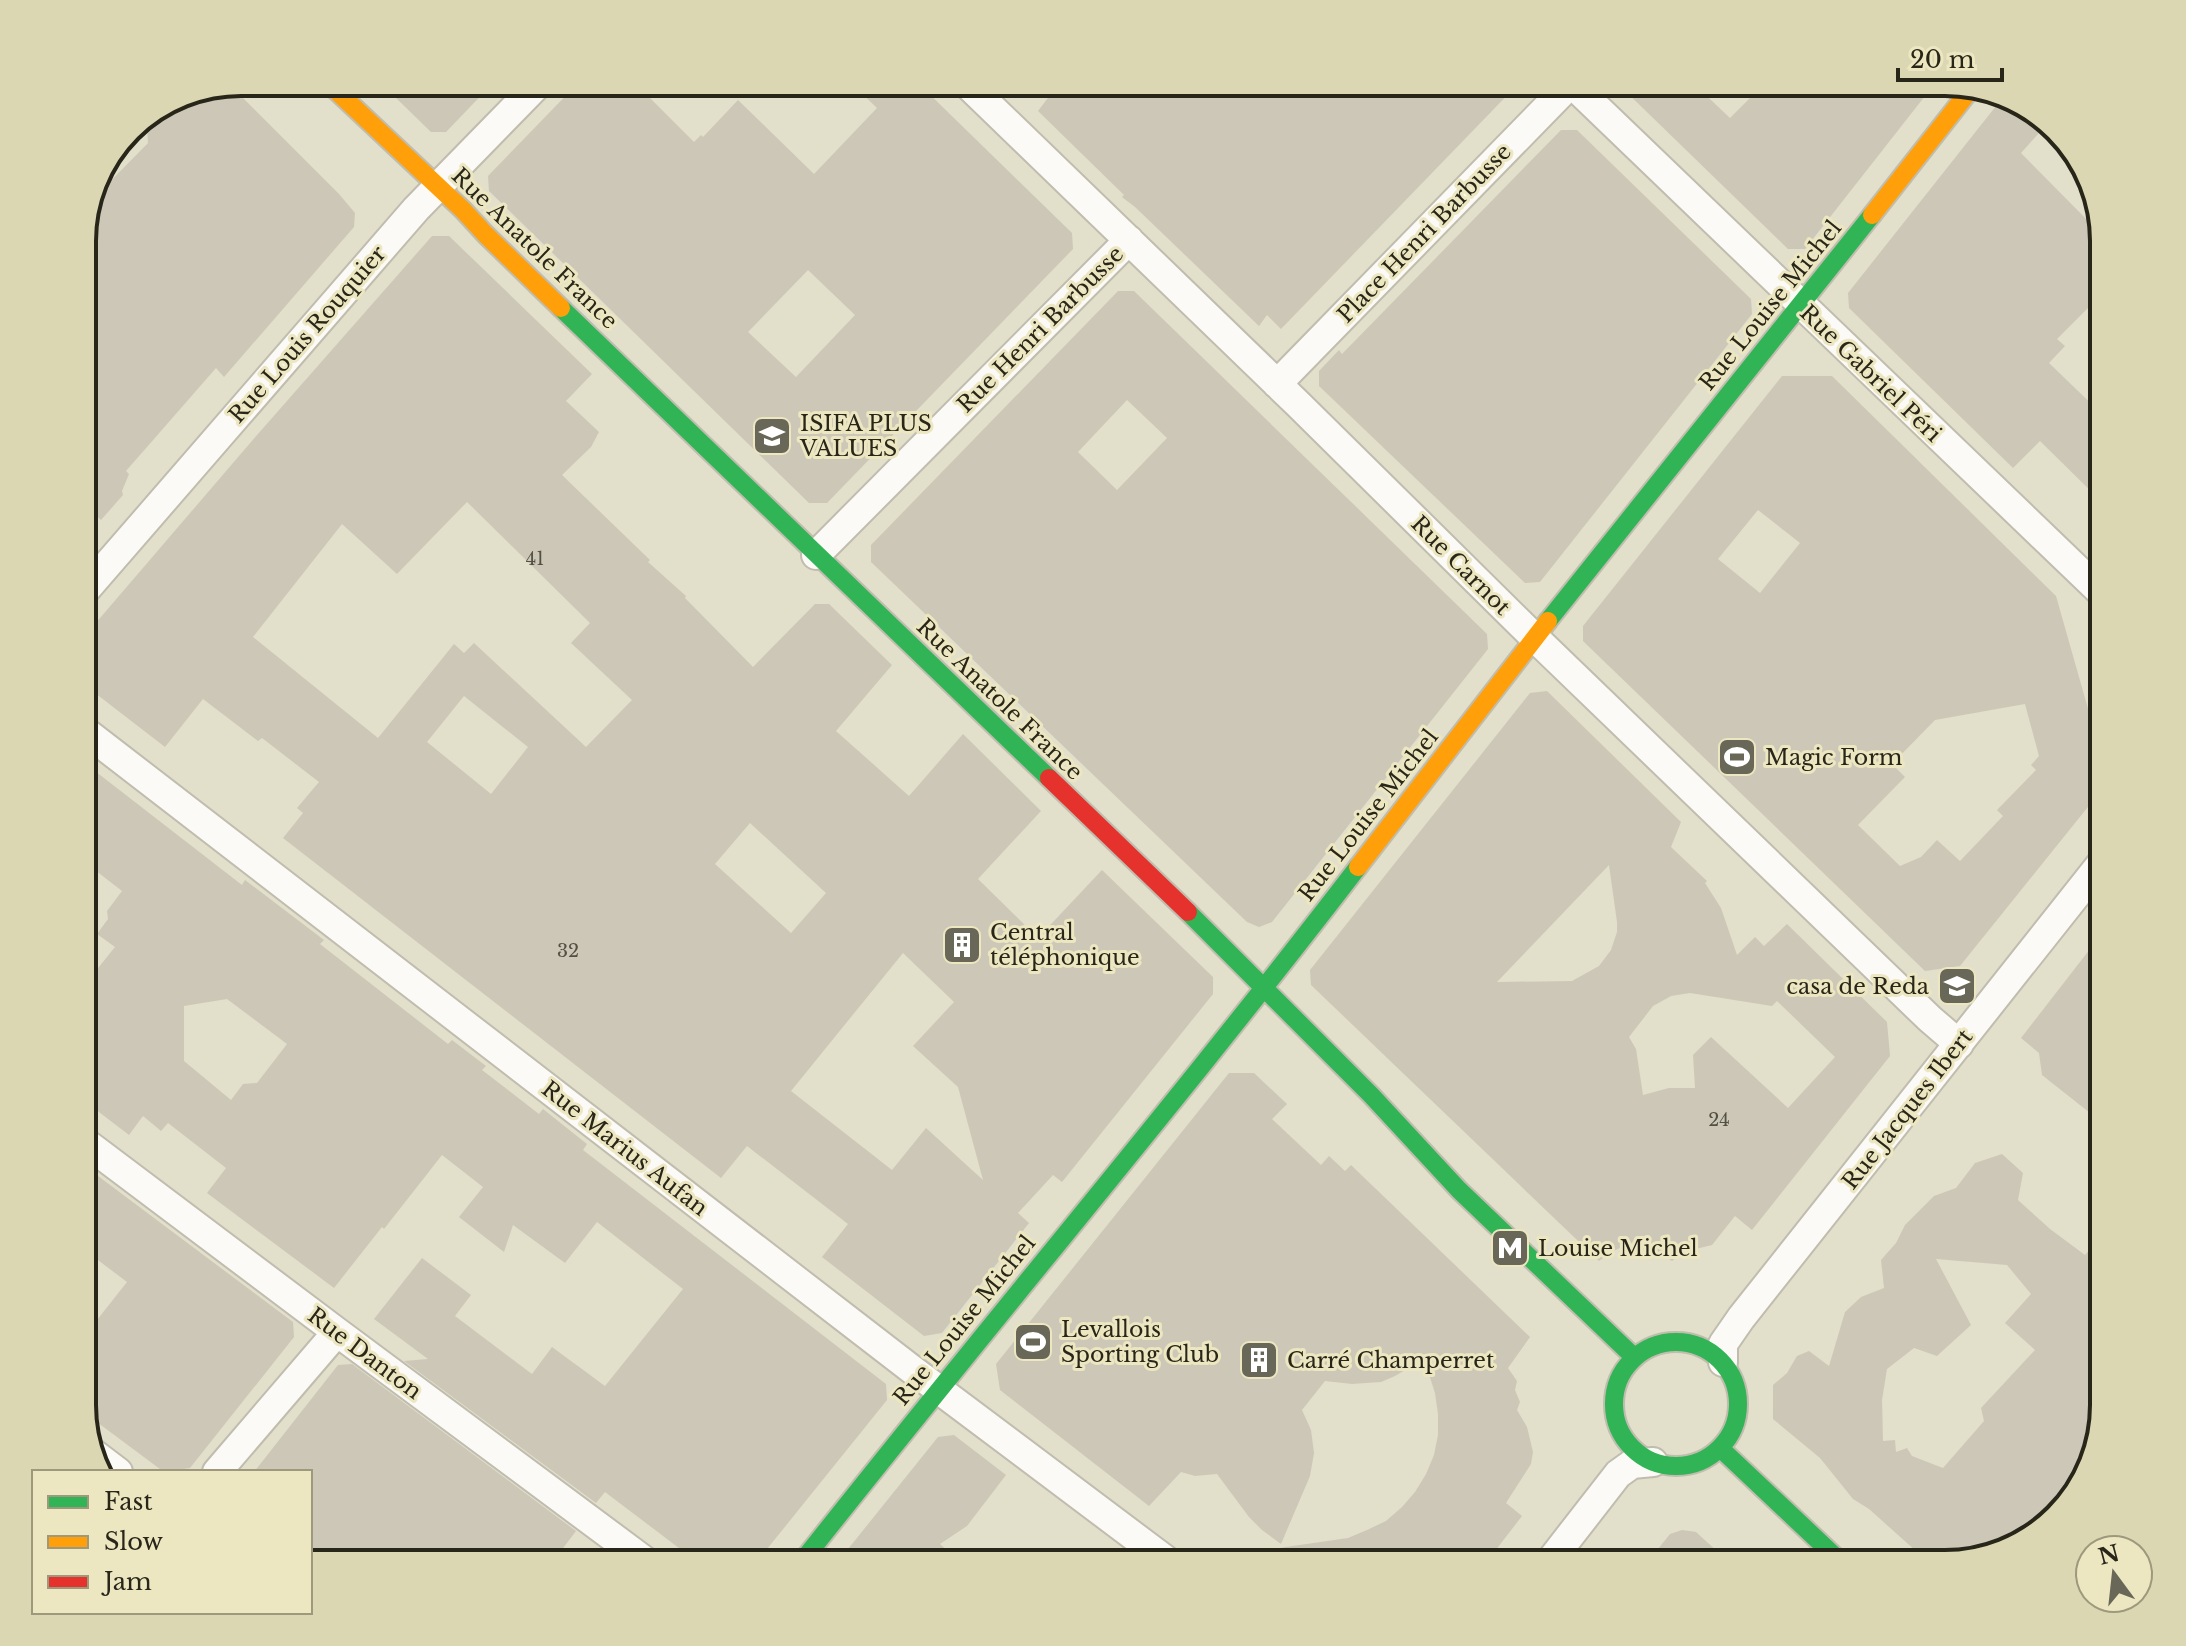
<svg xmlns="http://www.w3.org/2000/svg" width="2186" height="1646" viewBox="0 0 2186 1646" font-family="'Libre Baskerville',serif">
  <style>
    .building { fill: #cdc7b8; fill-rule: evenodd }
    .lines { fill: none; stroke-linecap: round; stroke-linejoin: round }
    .street-casing { stroke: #c0bdae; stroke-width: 32 }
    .fast-casing { stroke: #c0bdae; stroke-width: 22 }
    .slow-casing { stroke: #c0bdae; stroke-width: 22 }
    .jam-casing { stroke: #c0bdae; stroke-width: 22 }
    .street { stroke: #fbfaf7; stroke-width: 28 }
    .fast { stroke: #30b455; stroke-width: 18 }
    .slow { stroke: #ff9f0a; stroke-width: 18 }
    .jam { stroke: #e5322d; stroke-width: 18 }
    .labels { text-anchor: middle; stroke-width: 6; stroke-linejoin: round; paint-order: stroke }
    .number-label { font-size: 18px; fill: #535042 }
    .street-label { font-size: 22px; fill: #282618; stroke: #ece6c1 }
    .poi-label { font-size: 22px; fill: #282618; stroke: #ece6c1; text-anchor: start }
    .rim { fill: none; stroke: #282618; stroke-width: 4 }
  </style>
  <rect width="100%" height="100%" fill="#e2dfcb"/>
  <path class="building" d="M407,82H494L446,132H431L394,96Z
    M579,82H634L694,142L701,135L703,137L738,100L814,174L877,108L850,82H917L1072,233L1073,249L827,503H809L489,191L488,176ZM808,270L855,315L796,377L748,332Z
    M1060,82H1520L1281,329L1267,315L1259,326L1135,207L1122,197L1124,195L1038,111Z
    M1616,82H1692L1730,118L1766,82H1936L1805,249H1788Z
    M229,84L339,194L355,213L354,227L224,377L216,368L126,471L129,474L122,491L123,495L101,520L82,503V231L90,202L148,143L147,125L173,99L181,94Z
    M2000,101L2042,115L2048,123L2021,153L2103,236L2104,292L2057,339L2065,346L2049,363L2104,416V504L2040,441L2013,468L1849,308L1848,293Z
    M1561,130H1577L1751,299L1752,314L1540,582L1525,583L1319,386V371L1339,350L1342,354Z
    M432,236H449L592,374L566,401L599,432L591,447L562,475L650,560L648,562L686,596L685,598L753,667L815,604H829L892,665L836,731L909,796L963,734L1041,811L978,879L1038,938L1102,870L1213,977V994L1062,1182L1053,1175L1018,1213L1029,1223L942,1333L924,1336L822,1257L848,1224L747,1146L721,1178L283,838L303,813L297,808L319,782L262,738L258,741L203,699L165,747L82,683V639L251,442ZM467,502L590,623L571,643L632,700L586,747L474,643L464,653L454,644L378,738L253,637L342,524L397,574ZM464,696L528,747L491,794L427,742ZM750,823L826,893L791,933L715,864ZM903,953L954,1002L913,1046L958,1087L983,1180L926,1128L892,1170L791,1091Z
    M1118,291H1134L1487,634L1488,649L1272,922L1259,927L1247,922L871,562V545ZM1127,400L1167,438L1117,490L1078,452Z
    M1782,376H1832L2056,596L2104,765V787L1960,966L1925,971L1583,641V626ZM1758,510L1800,543L1760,593L1718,559ZM2025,704L2039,756L2031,765L2036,770L1997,810L2003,816L1960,861L1937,840L1921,857L1900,866L1858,825L1905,777L1892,764L1935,720Z
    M1547,691L1681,822L1671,847L1707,881L1705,883L1721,908L1737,955L1755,937L1764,946L1787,924L1887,1022L1890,1056L1752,1230L1735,1216L1712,1245L1683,1252L1672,1261L1659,1252L1646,1253L1634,1242L1613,1251L1599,1261L1311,985L1310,970L1530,693ZM1609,865L1617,922V932L1611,950L1599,966L1572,981L1497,982ZM1690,993L1772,1006L1777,1001L1835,1057L1788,1108L1711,1037L1693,1055L1695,1088H1669L1643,1095L1636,1049L1629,1037L1653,1006L1671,996Z
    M82,761L242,885L245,880L324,940L320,944L448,1044L452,1040L486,1066L482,1070L539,1114L543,1109L587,1144L583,1150L886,1384L887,1400L755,1564H700L605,1492L596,1503L404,1361L428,1359L374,1319L422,1258L471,1295L455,1316L532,1374L552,1347L605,1386L683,1289L597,1222L565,1263L513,1225L504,1252L459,1217L483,1187L442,1155L384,1229L382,1227L334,1288L207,1193L226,1168L168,1123L161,1131L143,1116L129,1135L82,1099V988L115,947L97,934L108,919L107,911L122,891L82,860ZM227,999L287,1044L257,1083L243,1084L231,1100L184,1061V1006Z
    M2104,931V1124L2042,1075L2039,1053L2021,1038Z
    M1229,1073H1254L1287,1104L1272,1119L1321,1165L1329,1156L1345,1171L1351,1165L1530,1337L1508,1368L1517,1381L1515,1390L1520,1402L1517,1410L1527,1427L1533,1452L1531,1464L1506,1503L1522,1516L1485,1564H1281L1279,1548L1348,1538L1367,1530L1386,1521L1402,1507L1415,1492L1426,1474L1434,1455L1438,1435V1414L1435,1393L1424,1359L1395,1376L1381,1382L1352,1384L1325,1381L1302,1410L1311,1430L1314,1453L1310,1476L1281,1544L1262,1530L1249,1517L1217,1474L1195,1476L1181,1472L1149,1506L1000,1390L996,1364Z
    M2002,1154L2023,1173L2018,1200L2050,1229L2085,1255L2104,1234V1405L2071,1502L2015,1548L1944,1564L1942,1561L1926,1560L1869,1509L1853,1499L1820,1458L1773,1419V1385L1787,1373L1797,1356L1809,1351L1829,1366L1845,1312L1861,1297L1884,1288L1881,1260L1896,1243L1905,1225L1934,1196L1956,1188L1975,1163ZM1936,1259L2007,1265L2031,1294L2005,1323L2035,1350L1981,1408L1984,1421L1943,1468L1912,1456L1907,1448L1896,1452L1895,1440L1883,1441L1882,1400L1887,1369L1914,1348L1937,1356L1971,1325Z
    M82,1164L293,1322L294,1337L190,1468L164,1472L82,1411V1339L127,1282L82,1248Z
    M352,1364L576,1531L551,1564H310V1472H254L338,1365Z
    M954,1435L1006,1475L967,1526L940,1544L963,1564H836L938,1437Z
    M1682,1530L1696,1532L1731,1564H1646L1670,1534Z"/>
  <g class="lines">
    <g class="street-casing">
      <path id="street" d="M965,82L1298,404L1535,638L1930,1019L1959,1044
        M1570,82L2104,595
        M1277,384L1571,83
        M816,555L1129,240
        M82,594L416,209L540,82
        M82,729L910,1368L1171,1564
        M82,1140L337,1332L649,1564
        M1723,1362V1344L1741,1318L2104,860
        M93,1453L118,1472
        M217,1472L337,1332
        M1548,1564L1618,1474L1632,1464L1653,1462"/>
    </g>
    <g class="fast-casing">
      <path id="fast" d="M561,308L1049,778
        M1548,621L1872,215
        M1188,912L1371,1095L1459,1190L1634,1357
        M1614 1404a62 62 0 1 1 124 0a62 62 0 1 1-124 0Z
        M1720,1448L1843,1564
        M800,1564C984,1330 1177,1103 1358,867"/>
    </g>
    <g class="slow-casing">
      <path id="slow" d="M327,82L463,210L486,235L561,308
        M1872,215L1970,90
        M1358,867L1548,621"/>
    </g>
    <g class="jam-casing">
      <path id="jam" d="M1049,778L1188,912"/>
    </g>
    <use href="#street" class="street"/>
    <use href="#fast" class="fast"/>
    <use href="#slow" class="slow"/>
    <use href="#jam" class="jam"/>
  </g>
  <defs>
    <g id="university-square" transform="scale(2)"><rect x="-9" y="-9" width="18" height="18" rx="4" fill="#696757" stroke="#ece6c1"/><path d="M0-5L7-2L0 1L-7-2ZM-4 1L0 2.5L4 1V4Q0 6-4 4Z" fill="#fff"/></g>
    <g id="stadium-square" transform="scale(2)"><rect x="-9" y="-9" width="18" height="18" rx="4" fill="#696757" stroke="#ece6c1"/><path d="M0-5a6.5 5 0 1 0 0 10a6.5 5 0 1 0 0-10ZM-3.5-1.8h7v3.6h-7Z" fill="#fff"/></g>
    <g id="building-square" transform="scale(2)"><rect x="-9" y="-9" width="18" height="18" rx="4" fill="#696757" stroke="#ece6c1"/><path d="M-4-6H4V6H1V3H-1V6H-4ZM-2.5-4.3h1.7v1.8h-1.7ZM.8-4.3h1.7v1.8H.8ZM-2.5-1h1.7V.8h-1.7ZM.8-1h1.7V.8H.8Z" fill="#fff"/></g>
    <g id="school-square" transform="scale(2)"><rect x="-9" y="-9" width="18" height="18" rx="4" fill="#696757" stroke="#ece6c1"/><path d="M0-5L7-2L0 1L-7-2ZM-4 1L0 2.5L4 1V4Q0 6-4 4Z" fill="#fff"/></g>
    <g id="metro-square" transform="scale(2)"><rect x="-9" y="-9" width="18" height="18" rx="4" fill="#696757" stroke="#ece6c1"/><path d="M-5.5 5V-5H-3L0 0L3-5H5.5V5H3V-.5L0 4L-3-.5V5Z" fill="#fff"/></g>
  </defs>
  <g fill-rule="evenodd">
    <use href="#university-square" x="772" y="436"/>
    <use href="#stadium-square" x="1737" y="757"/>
    <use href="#building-square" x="962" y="945"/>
    <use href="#school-square" x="1957" y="986"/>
    <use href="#metro-square" x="1510" y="1248"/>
    <use href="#stadium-square" x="1033" y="1342"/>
    <use href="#building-square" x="1259" y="1360"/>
  </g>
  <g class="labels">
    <g class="number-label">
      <text x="535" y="565">41</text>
      <text x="568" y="957">32</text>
      <text x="1719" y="1126">24</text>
    </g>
    <g class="street-label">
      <text transform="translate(1424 233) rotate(-46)" y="8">Place Henri Barbusse</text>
      <text transform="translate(535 248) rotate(44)" y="8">Rue Anatole France</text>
      <text transform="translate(1770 305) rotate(-51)" y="8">Rue Louise Michel</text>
      <text transform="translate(1040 329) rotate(-45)" y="8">Rue Henri Barbusse</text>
      <text transform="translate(307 334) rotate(-49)" y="8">Rue Louis Rouquier</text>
      <text transform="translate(1871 373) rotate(44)" y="8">Rue Gabriel Péri</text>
      <text transform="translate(1461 565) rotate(45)" y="8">Rue Carnot</text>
      <text transform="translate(1000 699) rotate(44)" y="8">Rue Anatole France</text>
      <text transform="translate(1368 815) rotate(-52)" y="8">Rue Louise Michel</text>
      <text transform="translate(1907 1109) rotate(-52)" y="8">Rue Jacques Ibert</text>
      <text transform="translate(625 1148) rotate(38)" y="8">Rue Marius Aufan</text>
      <text transform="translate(964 1320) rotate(-51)" y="8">Rue Louise Michel</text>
      <text transform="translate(365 1353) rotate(37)" y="8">Rue Danton</text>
    </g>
    <g class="poi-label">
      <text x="800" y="431">ISIFA PLUS<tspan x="800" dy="25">VALUES</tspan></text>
      <text x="1765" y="765">Magic Form</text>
      <text x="990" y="940">Central<tspan x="990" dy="25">téléphonique</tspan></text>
      <text x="1929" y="994" text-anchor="end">casa de Reda</text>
      <text x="1538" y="1256">Louise Michel</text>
      <text x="1061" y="1337">Levallois<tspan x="1061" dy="25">Sporting Club</tspan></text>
      <text x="1287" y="1368">Carré Champerret</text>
    </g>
  </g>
  <path d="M0 0H2186V1646H0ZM241 96H1945A145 145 0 0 1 2090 241V1405A145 145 0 0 1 1945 1550H241A145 145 0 0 1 96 1405V241A145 145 0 0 1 241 96Z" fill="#dcd7b3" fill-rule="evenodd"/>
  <path class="rim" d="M241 96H1945A145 145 0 0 1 2090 241V1405A145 145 0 0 1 1945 1550H241A145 145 0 0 1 96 1405V241A145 145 0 0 1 241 96Z"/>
  <rect x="32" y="1470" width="280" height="144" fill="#ece6c1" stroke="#9e997d" stroke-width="2"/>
  <rect x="48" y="1496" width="40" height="12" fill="#30b455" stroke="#9e997d" stroke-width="2"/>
  <text x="104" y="1510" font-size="24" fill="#282618">Fast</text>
  <rect x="48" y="1536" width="40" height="12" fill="#ff9f0a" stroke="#9e997d" stroke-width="2"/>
  <text x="104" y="1550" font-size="24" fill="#282618">Slow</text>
  <rect x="48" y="1576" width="40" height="12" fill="#e5322d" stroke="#9e997d" stroke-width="2"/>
  <text x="104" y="1590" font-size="24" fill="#282618">Jam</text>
  <g transform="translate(2114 1574) rotate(345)"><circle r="38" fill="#ece6c1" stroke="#9e997d" stroke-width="2"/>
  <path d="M0-6L14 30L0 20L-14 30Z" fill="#696757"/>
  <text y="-12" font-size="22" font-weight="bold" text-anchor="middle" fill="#282618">N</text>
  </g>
  <path d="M1898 68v12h104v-12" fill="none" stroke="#282618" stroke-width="4"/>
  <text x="1910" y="68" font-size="24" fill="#282618" stroke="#ece6c1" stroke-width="6" paint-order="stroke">20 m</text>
</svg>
